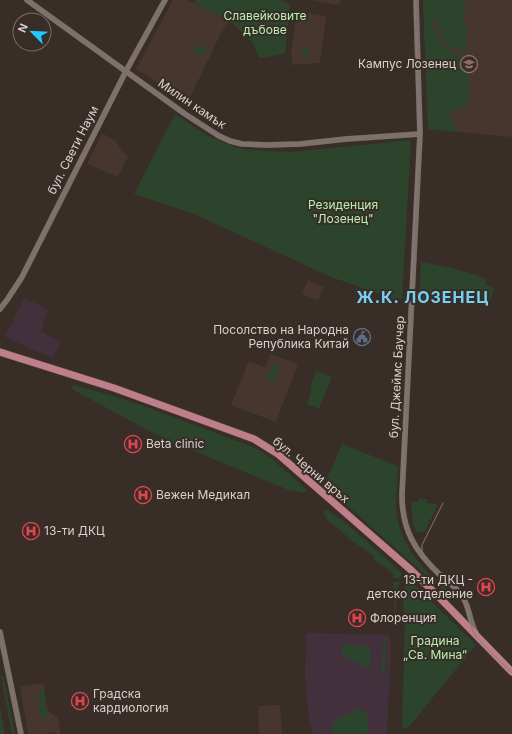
<svg xmlns="http://www.w3.org/2000/svg" width="512" height="734" viewBox="0 0 512 734" font-family="Inter,sans-serif">
  <style>
    .commercial { fill: #42313c }
    .built { fill: #47362e }
    .green { fill: #2c442b }
    .lines { fill: none; stroke-linecap: round; stroke-linejoin: round }
    .minor-casing { stroke: #534a45; stroke-width: 6 }
    .major-casing { stroke: #534a45; stroke-width: 8 }
    .minor { stroke: #7e716b; stroke-width: 5.5 }
    .major { stroke: #be7f8a; stroke-width: 7 }
    .tram { stroke: #837a74; stroke-width: 1 }
    .labels { text-anchor: middle; stroke-width: 4; stroke-linejoin: round; paint-order: stroke }
    .park-label { font-size: 12px; fill: #b5f2b2; stroke: #382d27 }
    .poi-label { font-size: 12px; fill: #d8d1cd; stroke: #382d27; text-anchor: start }
    .street-label { font-size: 12px; fill: #d8d1cd; stroke: #382d27 }
    .district-label { font-size: 16px; font-weight: bold; letter-spacing: 1px; fill: #75cff3; stroke: #382d27 }
  </style>
  <rect width="100%" height="100%" fill="#382d27"/>
  <path class="commercial" d="M24,298L48,309L41,331L61,343L52,358L5,337Z
    M306,633L389,635L391,648L387,734H313L309,720L305,678Z"/>
  <path class="built" d="M173,0H187L230,21L221,33L188,102L136,69Z
    M312,0H340L339,5Z
    M423,0H512V137L428,129Z
    M297,11L326,16L320,63L292,65L291,53Z
    M102,133L114,140L128,157L118,177L87,164Z
    M308,280L324,287L318,301L302,294Z
    M270,354L298,364L276,422L231,405L249,361L265,367Z
    M43,683L48,711L58,718L61,734H56L55,732L45,734H28L20,687Z
    M280,705L282,734H259L258,706Z"/>
  <path class="green" d="M196,0H281L290,5L285,54L259,58L253,43L230,21L194,3Z
    M423,0H465L466,8H464V24L466,25L467,50C464,50 460,51 457,50C445,47 438,31 436,20L432,19C434,33 442,49 457,54C460,55 465,56 469,57V104H466V108L451,109V124L456,125V132L428,129Z
    M197,45L207,50L204,56L193,51Z
    M302,48H309L310,57L303,58Z
    M175,114L208,136L237,148L263,151L291,152L411,140L402,299H394L331,277L194,214L134,194Z
    M421,262C443,266 465,270 486,279L485,284L495,289L489,301L470,302L419,300Z
    M272,364L280,367L275,382L266,379Z
    M316,371L332,377L319,409L307,404L312,388L310,387Z
    M74,385L120,398L144,406L250,446L264,453L273,460L306,489V491L304,493L288,490L279,486L227,465L151,432L72,389L71,387Z
    M342,444L395,465L398,468C397,481 396,494 396,508C397,526 406,547 418,561C427,573 439,582 449,591V594H447L324,485Z
    M419,498L426,499V503L438,504L425,532L417,533L413,522L411,503L412,502H418Z
    M326,509L346,523L401,572L402,574L400,578H393V574L389,570L374,560V556L353,542L339,529L329,522L323,513Z
    M410,580L434,604L476,645L408,728L405,729L402,727V724L405,623C404,613 402,599 404,589C405,586 408,583 410,580Z
    M393,582H400L397,590L395,619Z
    M383,639H385L386,641L385,676H382Z
    M343,644L369,647L371,648L369,669L342,655Z
    M3,675L15,734H12L1,676Z
    M44,690L46,702L40,704L38,692Z
    M46,703L48,717L41,718L38,705Z
    M0,707L5,734H0Z
    M356,710C371,708 370,725 367,734H331C333,717 342,717 356,710Z"/>
  <g class="lines">
    <g class="minor-casing">
      <path id="minor" d="M27,0L185,114L219,136L230,141L242,144L267,145L300,144L346,139L420,134
        M416,0L420,134L402,495C402,530 415,551 439,574C447,581 456,587 462,596C470,607 469,621 476,633
        M0,309L7,300L22,277L126,71L165,0
        M0,632L21,734"/>
    </g>
    <g class="major-casing">
      <path id="major" d="M0,352L114,388L254,439L278,454L411,570L438,596L512,672"/>
    </g>
    <use href="#minor" class="minor"/>
    <use href="#major" class="major"/>
    <path class="tram" d="M415,0L419,130L401,495C401,531 414,552 439,575C447,582 457,590 463,599C470,609 468,622 474,633C477,638 481,641 484,645C493,655 503,664 512,673
      M425,558L422,551V545L443,503"/>
  </g>
  <defs>
    <g id="university-ring" transform="scale(0.9)"><circle r="9.5" fill="#382d27" stroke="#8d6e63" stroke-width="1.5"/><path d="M0-5L7-2L0 1L-7-2ZM-4 1L0 2.5L4 1V4Q0 6-4 4Z" fill="#8d6e63"/></g>
    <g id="civic-ring" transform="scale(0.9)"><circle r="9.5" fill="#382d27" stroke="#5c6f8a" stroke-width="1.5"/><path d="M-.6-6.5H3V-4.5H.6V-3L4-1V1h2V6H-6V1h2V-1L-.6-3ZM-1.2 2.5V6h2.4V2.5Z" fill="#5c6f8a"/></g>
    <g id="hospital-ring" transform="scale(0.9)"><circle r="9.5" fill="#382d27" stroke="#e0444e" stroke-width="1.5"/><path d="M-5-5h3v3.5h4V-5h3V5h-3V1.5h-4V5h-3Z" fill="#e0444e"/></g>
  </defs>
  <g fill-rule="evenodd">
    <use href="#university-ring" x="469" y="64"/>
    <use href="#civic-ring" x="362" y="337"/>
    <use href="#hospital-ring" x="133" y="444"/>
    <use href="#hospital-ring" x="143" y="495"/>
    <use href="#hospital-ring" x="31" y="531"/>
    <use href="#hospital-ring" x="486" y="587"/>
    <use href="#hospital-ring" x="357" y="618"/>
    <use href="#hospital-ring" x="80" y="701"/>
  </g>
  <g class="labels">
    <g class="park-label">
      <text x="265" y="20">Славейковите<tspan x="265" dy="14">дъбове</tspan></text>
      <text x="343" y="209">Резиденция<tspan x="343" dy="14">"Лозенец"</tspan></text>
      <text x="435" y="645">Градина<tspan x="435" dy="14">„Св. Мина“</tspan></text>
    </g>
    <g class="poi-label">
      <text x="456" y="68" text-anchor="end">Кампус Лозенец</text>
      <text x="349" y="334" text-anchor="end">Посолство на Народна<tspan x="349" dy="14">Република Китай</tspan></text>
      <text x="146" y="448">Beta clinic</text>
      <text x="156" y="499">Вежен Медикал</text>
      <text x="44" y="535">13-ти ДКЦ</text>
      <text x="473" y="584" text-anchor="end">13-ти ДКЦ -<tspan x="473" dy="14">детско отделение</tspan></text>
      <text x="370" y="622">Флоренция</text>
      <text x="93" y="698">Градска<tspan x="93" dy="14">кардиология</tspan></text>
    </g>
    <g class="street-label">
      <text transform="translate(192 104) rotate(34)" y="4">Милин камък</text>
      <text transform="translate(73 150) rotate(-63)" y="4">бул. Свети Наум</text>
      <text transform="translate(397 377) rotate(-87)" y="4">бул. Джеймс Баучер</text>
      <text transform="translate(311 470) rotate(40)" y="4">бул. Черни връх</text>
    </g>
    <g class="district-label">
      <text x="423" y="303">Ж.К. ЛОЗЕНЕЦ</text>
    </g>
  </g>
  <g transform="translate(32 32) rotate(294)"><circle r="19" fill="#382d27" stroke="#786f69"/>
  <path d="M0-3L7 15L0 10L-7 15Z" fill="#21c9fd"/>
  <text y="-6" font-size="11" font-weight="bold" text-anchor="middle" fill="#d8d1cd">N</text>
  </g>
</svg>
